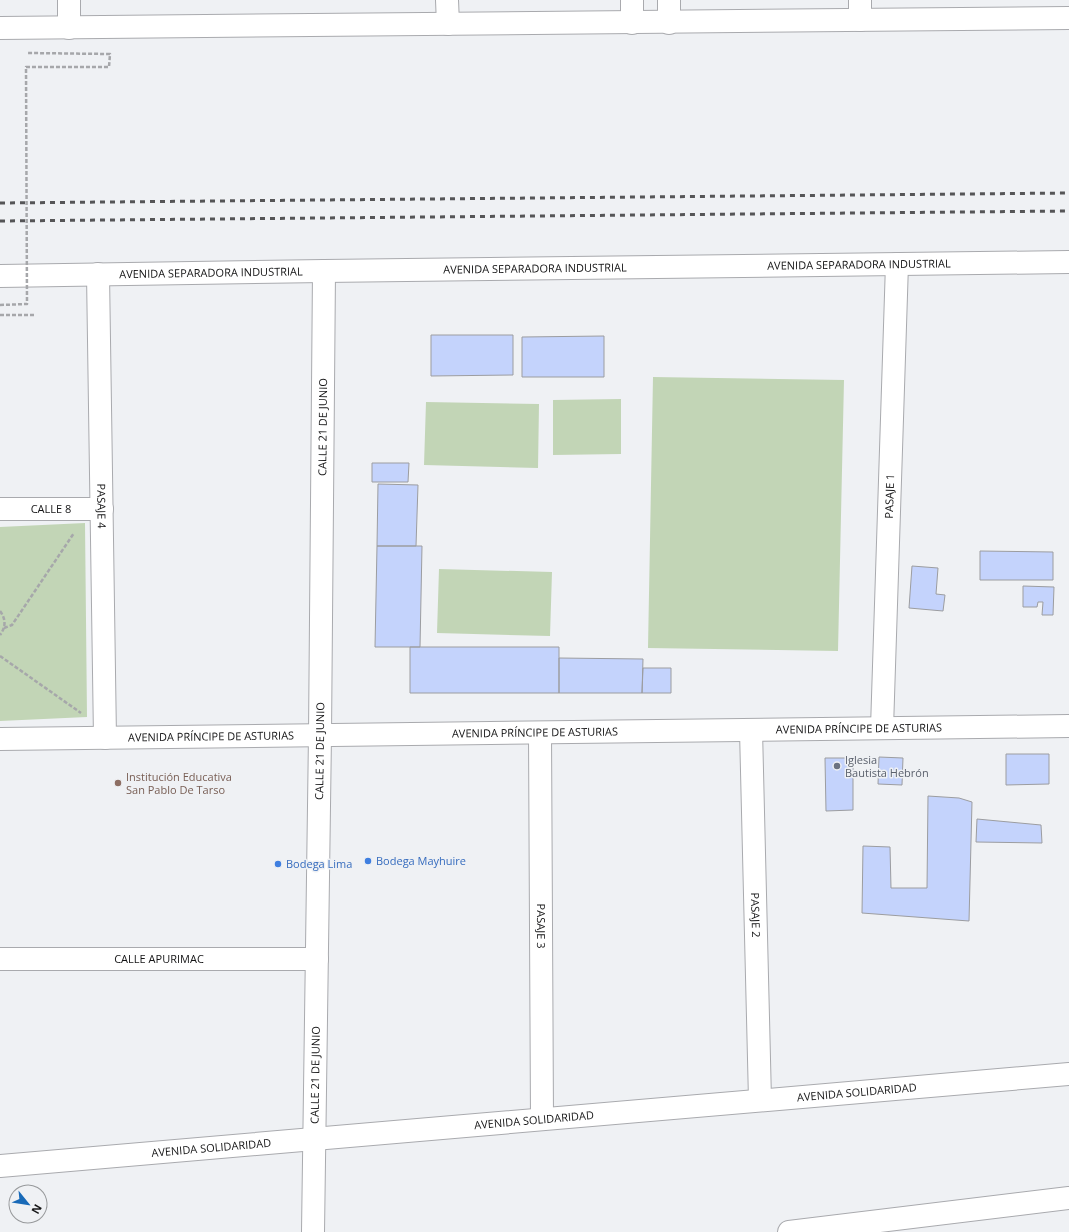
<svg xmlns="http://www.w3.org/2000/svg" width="1069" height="1232" viewBox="0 0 1069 1232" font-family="'Open Sans',sans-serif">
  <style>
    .green { fill: #c2d5b6 }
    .building { fill: #c4d3fc; stroke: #9c9da0 }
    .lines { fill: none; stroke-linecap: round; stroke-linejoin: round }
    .minor-casing { stroke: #a9aaae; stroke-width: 24 }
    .tertiary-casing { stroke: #a9aaae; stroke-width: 24 }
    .path { stroke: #a6a7aa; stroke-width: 2.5; stroke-dasharray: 4 2; stroke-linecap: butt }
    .minor { stroke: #fff; stroke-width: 22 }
    .tertiary { stroke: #fff; stroke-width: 22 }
    .rail { stroke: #555557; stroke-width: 3; stroke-dasharray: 5 5; stroke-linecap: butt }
    .path-bridge { stroke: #a6a7aa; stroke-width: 2.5; stroke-dasharray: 4 2; stroke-linecap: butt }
    .worship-dot { fill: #6b7280; stroke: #eff1f4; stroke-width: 1.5 }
    .education-dot { fill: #8d6e63; stroke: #eff1f4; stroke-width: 1.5 }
    .shop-dot { fill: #3f7fe0; stroke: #eff1f4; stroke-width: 1.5 }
    .labels { text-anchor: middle; stroke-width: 3; stroke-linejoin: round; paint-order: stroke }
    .street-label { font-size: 11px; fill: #141415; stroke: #eff1f4 }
    .worship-label { font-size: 11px; fill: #5b616d; stroke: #eff1f4; text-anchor: start }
    .education-label { font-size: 11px; fill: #785e54; stroke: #eff1f4; text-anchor: start }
    .shop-label { font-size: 11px; fill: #366cbe; stroke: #eff1f4; text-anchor: start }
  </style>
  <rect width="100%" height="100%" fill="#eff1f4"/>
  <path class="green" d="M653,377L844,380L838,651L648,648Z
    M621,399V454L553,455V400Z
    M426,402L539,404L538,468L424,465Z
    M85,523L87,717L0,721V527Z
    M439,569L552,572L550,636L437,633Z"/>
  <path class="building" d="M431,335H513V375L431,376Z
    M604,336V377H522V337Z
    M372,463H409L408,482H372Z
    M378,484L418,485L416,546H377Z
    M377,546H422L420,647H375Z
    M980,551L1053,552V580H980Z
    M912,566L938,568L936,594L945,595L943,611L909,608Z
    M1023,586L1054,587L1053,615H1042L1043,602H1038L1037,607H1023Z
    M410,647H559V693H410Z
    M559,658L643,659L642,693H559Z
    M643,668H671V693H642Z
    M1006,754H1049V784L1006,785Z
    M879,757L903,758L902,785L878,784Z
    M825,758H853V810L826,811Z
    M928,796L959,798L972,802L969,921L862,913L863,846L890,847L891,888H927Z
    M977,819L1041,825L1042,843L976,842Z"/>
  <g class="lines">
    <g class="minor-casing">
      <g id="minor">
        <path d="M69,0V28"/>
        <path d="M447,0L448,24"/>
        <path d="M860,0V20"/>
        <path d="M0,28L1069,18"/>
        <path id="s1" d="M98,274L105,738"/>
        <path id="s2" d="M0,276L324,271L1069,262"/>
        <path id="s3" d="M0,509H102"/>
        <path id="s4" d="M882,728L897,264"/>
        <path id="s5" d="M751,730L760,1100"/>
        <path id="s6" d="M540,733L542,1119"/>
        <path id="s7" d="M0,739L1069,726"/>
        <path id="s8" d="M0,959H317"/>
        <path id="s9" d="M0,1166L1069,1074"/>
        <path id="s10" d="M313,1232L320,735L324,271"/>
        <path d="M789,1232L1069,1198"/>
      </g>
    </g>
    <g class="tertiary-casing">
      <path id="tertiary" d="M632,0V23
        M669,0V23"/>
    </g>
    <path class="path" d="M0,315H36
      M0,611C6,619 6,627 0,635
      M4,628L12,625L74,533
      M0,656L81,713"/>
    <use href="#minor" class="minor"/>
    <use href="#tertiary" class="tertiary"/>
    <path class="rail" d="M0,203L1069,193
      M0,221L1069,211"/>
    <path class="path-bridge" d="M0,305L27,304L26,67H109L110,54L28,53"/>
  </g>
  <circle class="worship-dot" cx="837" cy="766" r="4"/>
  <circle class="education-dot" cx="118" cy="783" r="4"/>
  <g class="shop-dot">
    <circle cx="368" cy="861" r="4"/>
    <circle cx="278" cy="864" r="4"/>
  </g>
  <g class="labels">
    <g class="street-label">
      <text dy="4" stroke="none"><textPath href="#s2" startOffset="859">AVENIDA SEPARADORA INDUSTRIAL</textPath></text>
      <text dy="4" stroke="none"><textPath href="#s2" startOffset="535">AVENIDA SEPARADORA INDUSTRIAL</textPath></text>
      <text dy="4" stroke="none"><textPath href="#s2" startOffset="211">AVENIDA SEPARADORA INDUSTRIAL</textPath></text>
      <text dy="4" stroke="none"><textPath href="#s10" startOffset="805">CALLE 21 DE JUNIO</textPath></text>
      <text dy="4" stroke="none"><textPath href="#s4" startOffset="232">PASAJE 1</textPath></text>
      <text dy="4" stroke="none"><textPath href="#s1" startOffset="232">PASAJE 4</textPath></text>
      <text dy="4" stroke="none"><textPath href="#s3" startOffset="51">CALLE 8</textPath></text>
      <text dy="4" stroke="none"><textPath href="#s7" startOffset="859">AVENIDA PRÍNCIPE DE ASTURIAS</textPath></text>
      <text dy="4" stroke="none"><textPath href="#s7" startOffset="535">AVENIDA PRÍNCIPE DE ASTURIAS</textPath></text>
      <text dy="4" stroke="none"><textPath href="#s7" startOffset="211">AVENIDA PRÍNCIPE DE ASTURIAS</textPath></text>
      <text dy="4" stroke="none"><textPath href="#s10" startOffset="481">CALLE 21 DE JUNIO</textPath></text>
      <text dy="4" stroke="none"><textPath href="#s5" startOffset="185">PASAJE 2</textPath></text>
      <text dy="4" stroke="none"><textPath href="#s6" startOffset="193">PASAJE 3</textPath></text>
      <text dy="4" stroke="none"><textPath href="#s8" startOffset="159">CALLE APURIMAC</textPath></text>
      <text dy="4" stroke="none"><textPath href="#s10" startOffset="157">CALLE 21 DE JUNIO</textPath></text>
      <text dy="4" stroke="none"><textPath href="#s9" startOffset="860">AVENIDA SOLIDARIDAD</textPath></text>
      <text dy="4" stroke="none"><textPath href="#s9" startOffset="536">AVENIDA SOLIDARIDAD</textPath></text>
      <text dy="4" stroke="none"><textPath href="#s9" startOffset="212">AVENIDA SOLIDARIDAD</textPath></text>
    </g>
    <g class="worship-label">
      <text x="845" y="764">Iglesia<tspan x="845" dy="13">Bautista Hebrón</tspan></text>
    </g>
    <g class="education-label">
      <text x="126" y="781">Institución Educativa<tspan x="126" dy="13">San Pablo De Tarso</tspan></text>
    </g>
    <g class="shop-label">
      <text x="376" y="865">Bodega Mayhuire</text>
      <text x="286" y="868">Bodega Lima</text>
    </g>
  </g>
  <g transform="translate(28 1204) rotate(120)"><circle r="19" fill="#eff1f4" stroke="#97999b"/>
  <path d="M0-3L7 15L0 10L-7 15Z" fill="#196ab8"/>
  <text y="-6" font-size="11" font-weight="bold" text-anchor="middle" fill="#141415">N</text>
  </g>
</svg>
